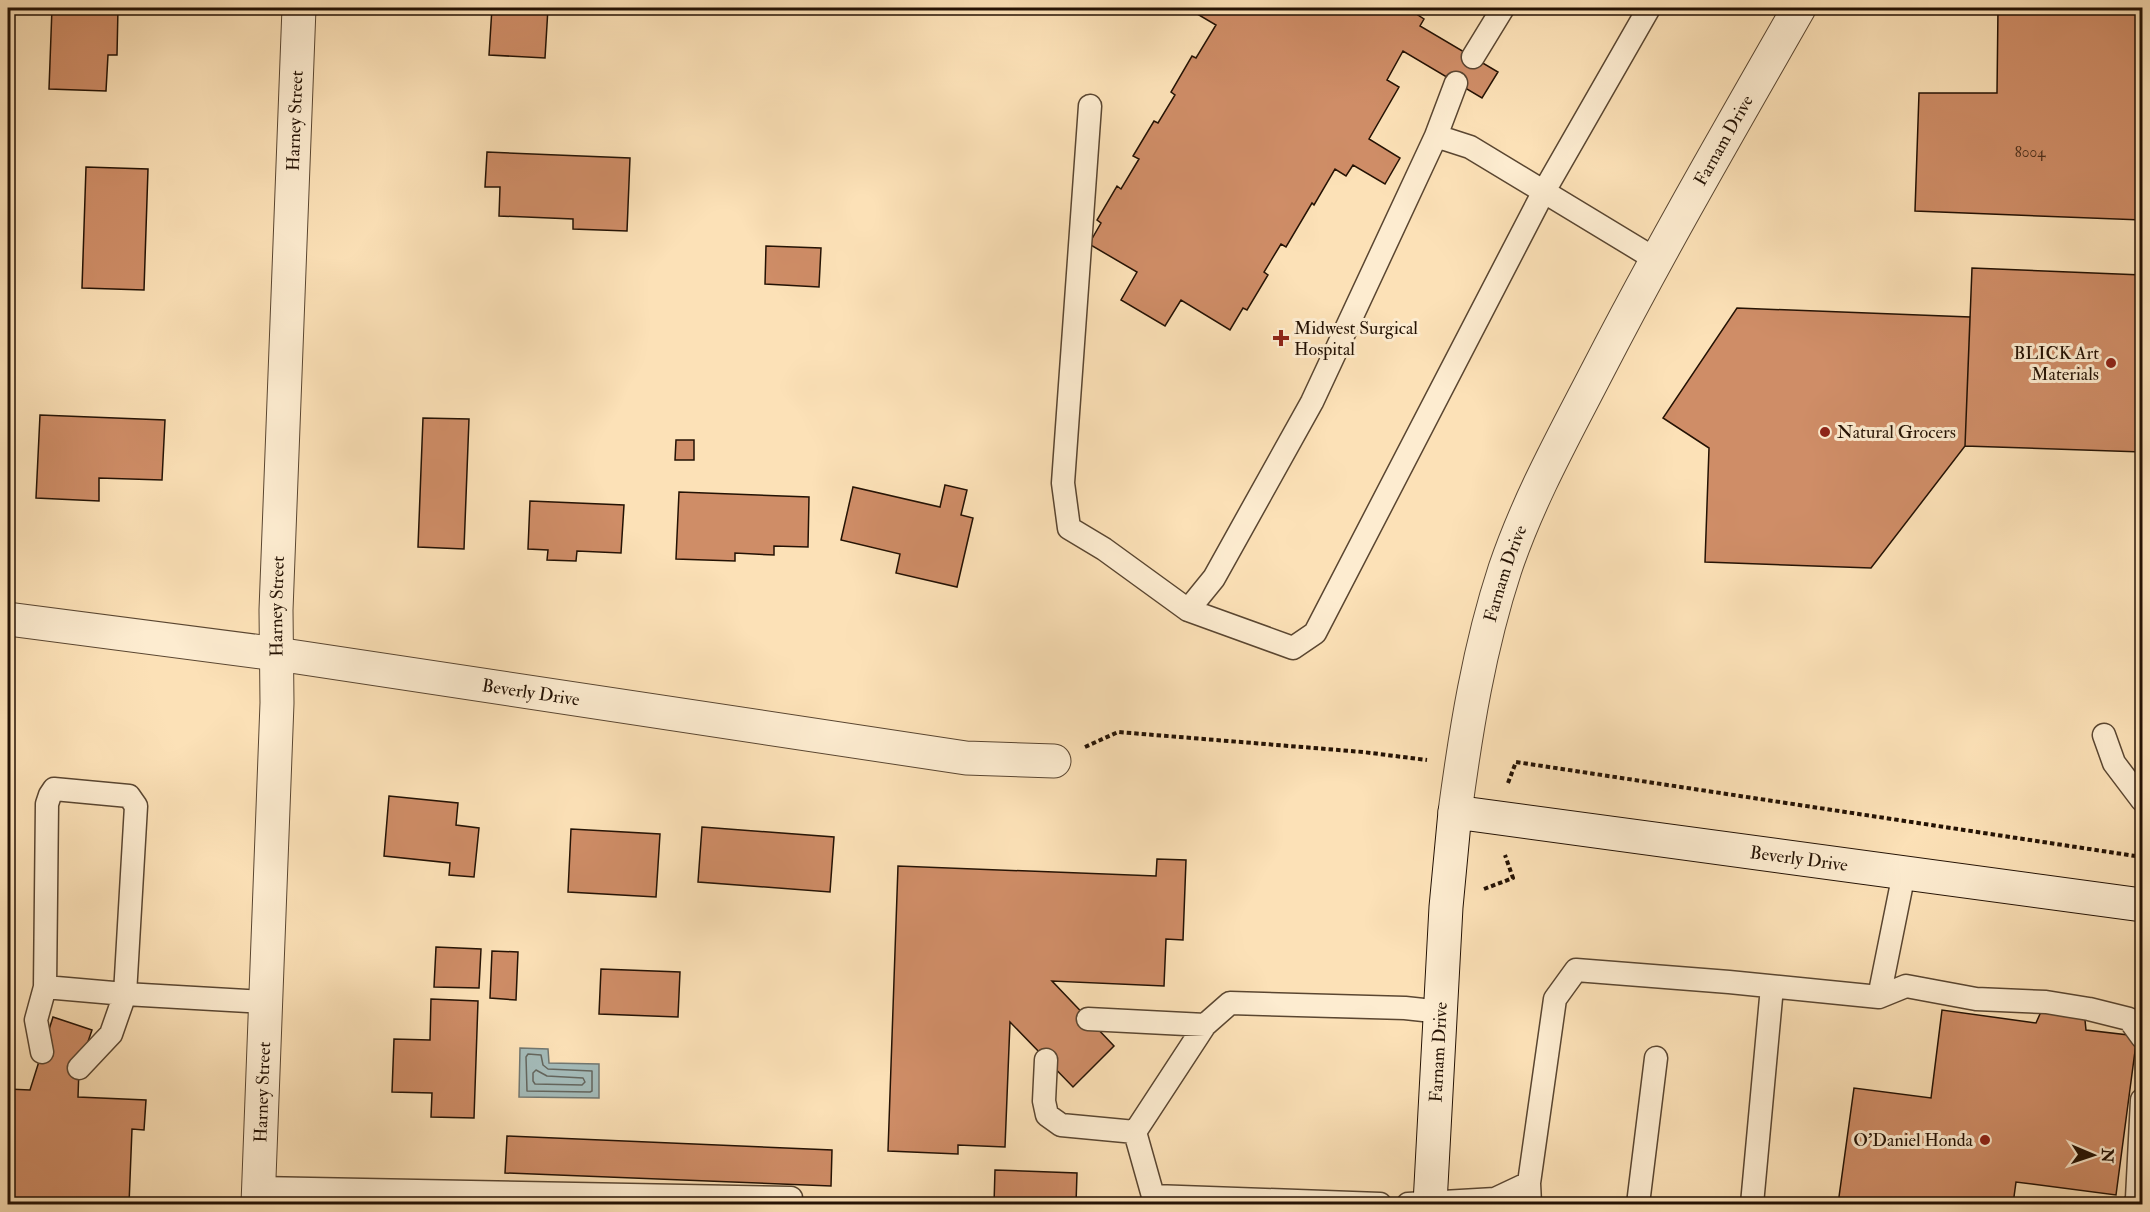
<svg xmlns="http://www.w3.org/2000/svg" width="2150" height="1212" viewBox="0 0 2150 1212" font-family="'IM FELL Double Pica',serif">
  <style>
    .water { fill: #a4bbb9; stroke: #717771; stroke-width: 1.5 }
    .lines { fill: none; stroke-linecap: round; stroke-linejoin: round }
    .shore { stroke: #64665e; stroke-width: 1.5 }
    .building { fill: #cf8d67; stroke: #241204; stroke-width: 1.5 }
    .service-casing { stroke: #5a4631; stroke-width: 25 }
    .minor-casing { stroke: #5a4631; stroke-width: 35 }
    .secondary-casing { stroke: #241204; stroke-width: 35 }
    .path { stroke: #241204; stroke-width: 4; stroke-dasharray: 4.5 3; stroke-linecap: butt }
    .service { stroke: #fdecd0; stroke-width: 22 }
    .minor { stroke: #fdecd0; stroke-width: 33 }
    .secondary { stroke: #fdecd0; stroke-width: 33 }
    .poi-dot { fill: #8f2418; stroke: #fdecd0; stroke-width: 2 }
    .labels { text-anchor: middle; stroke-width: 6; stroke-linejoin: round; paint-order: stroke }
    .number-label { font-size: 15px; fill: #4f311d }
    .street-label { font-size: 18px; fill: #241204; stroke: #fdecd0 }
    .poi-label { font-size: 18px; fill: #241204; stroke: #fdecd0; text-anchor: start }
  </style>
  <rect width="100%" height="100%" fill="#fce1b7"/>
  <filter id="stains"><feTurbulence type="fractalNoise" baseFrequency=".00333" numOctaves="4"/><feColorMatrix values="0 0 0 0 .2 0 0 0 0 .09 0 0 0 0 .02 0 0 0 .5 -.17"/></filter>
  <radialGradient id="worn" r=".72"><stop offset=".6" stop-color="#630" stop-opacity="0"/><stop offset="1" stop-color="#630" stop-opacity=".3"/></radialGradient>
  <path class="water" d="M520,1048L548,1049L549,1063L599,1064V1098L519,1097Z"/>
  <g class="lines">
    <path class="shore" d="M528,1054L541,1055L543,1065L548,1069L592,1071V1091L590,1092L527,1091L526,1057Z
      M536,1070L547,1076L583,1078L585,1082L582,1085L535,1084L533,1081V1073Z"/>
  </g>
  <path class="building" d="M52,8H118L117,55H108L106,91L49,89Z
    M492,8H548L545,58L489,55Z
    M1187,8H1423L1418,15L1424,19L1420,26L1498,72L1482,98L1403,51L1387,80L1399,87L1369,139L1400,158L1385,184L1353,165L1346,176L1335,169L1314,205L1312,203L1286,247L1281,244L1264,272L1268,275L1247,310L1243,308L1230,330L1181,300L1165,326L1121,300L1137,272L1089,244L1101,223L1097,220L1117,186L1121,189L1139,159L1133,156L1154,121L1158,123L1175,95L1171,92L1192,56L1196,58L1216,25Z
    M1998,8H2142V220L1915,211L1919,93H1997Z
    M487,152L630,158L627,231L573,229V219L499,216L500,187H485Z
    M86,167L148,169L144,290L82,288Z
    M766,246L821,248L819,287L765,284Z
    M1972,268L2142,275V452L1965,446Z
    M1737,308L1970,317L1965,446L1871,568L1705,562L1709,448L1663,418Z
    M40,415L165,420L162,480L99,478V501L36,498Z
    M423,418L469,419L464,549L418,547Z
    M676,440H694V460H675Z
    M945,485L967,490L961,515L973,518L957,587L896,573L900,554L841,540L853,487L940,507Z
    M679,492L809,497L808,547L774,546V555L735,553V561L676,559Z
    M530,501L624,505L621,553L577,551L576,561L547,560L548,550L528,549Z
    M389,796L458,803L456,825L479,828L474,877L449,875L450,863L384,856Z
    M702,827L834,837L830,892L698,882Z
    M571,829L660,834L656,897L568,892Z
    M1157,859L1186,860L1183,940L1166,939L1164,986L1052,981L1114,1046L1073,1087L1010,1022L1005,1147L958,1145V1154L888,1151L898,866L1156,876Z
    M436,947L481,949L479,988L434,987Z
    M492,951L518,952L516,1000L490,998Z
    M601,969L680,972L678,1017L599,1014Z
    M431,999L478,1001L474,1118L431,1117L432,1093L392,1092L394,1039L430,1040Z
    M2048,1008L2078,1012L2085,1020L2086,1030L2137,1036L2116,1195L2016,1182L2013,1204H1838L1854,1088L1931,1098L1942,1010L2036,1023L2040,1014Z
    M53,1017L92,1030L79,1068L78,1097L146,1100L144,1130L132,1129L129,1204H8V1089L30,1090Z
    M507,1136L832,1150L831,1186L505,1173Z
    M995,1170L1077,1173L1076,1204H994Z"/>
  <g class="lines">
    <g class="service-casing">
      <path id="service" d="M1473,57L1503,8
        M1090,106L1063,483L1069,528L1104,549L1188,610L1293,648L1315,633L1543,193L1649,8
        M1436,136L1456,83
        M1188,610L1214,578L1312,402L1436,136L1470,147L1655,259
        M2104,735L2114,763L2142,800
        M1879,997L1906,986L1976,999L2046,1002L2089,1009L2129,1019L2142,1037
        M1088,1019L1205,1025
        M42,1052L36,1020L45,987L47,804L50,795L54,789L129,796L136,806L125,994L45,987
        M1046,1060L1044,1101L1047,1115L1061,1125L1135,1132
        M79,1068L111,1034L125,994L266,1002
        M1529,1183L1530,1204
        M258,1188L791,1198L790,1204
        M1380,1204L1153,1196L1135,1132L1205,1025L1230,1003L1405,1008L1442,1012
        M1408,1204L1495,1199L1529,1183L1555,999L1576,970L1729,982L1879,997L1904,873
        M1638,1204L1656,1058
        M1752,1204L1772,987
        M2135,1204L2137,1198L2142,1100"/>
    </g>
    <g class="minor-casing">
      <g id="minor">
        <path id="s1" d="M8,619L277,654L966,758L1054,761"/>
        <path id="s2" d="M1455,812C1466,730 1479,648 1505,569C1529,498 1565,434 1599,368C1662,246 1731,127 1799,8"/>
        <path id="s3" d="M258,1204L277,703L276,610L299,8"/>
      </g>
    </g>
    <g class="secondary-casing">
      <g id="secondary">
        <path id="s4" d="M1430,1204L1446,907L1455,812L2142,905"/>
      </g>
    </g>
    <path class="path" d="M1085,747L1118,732L1363,752L1427,760
      M1508,783L1516,762L2142,857
      M1484,889L1513,878L1505,855"/>
    <use href="#service" class="service"/>
    <use href="#minor" class="minor"/>
    <use href="#secondary" class="secondary"/>
  </g>
  <g class="poi-dot">
    <path d="M1278 329h6v6h6v6h-6v6h-6v-6h-6v-6h6z"/>
    <circle cx="2111" cy="363" r="6"/>
    <circle cx="1825" cy="432" r="6"/>
    <circle cx="1985" cy="1140" r="6"/>
  </g>
  <g class="labels">
    <g class="number-label">
      <text x="2030" y="157">8004</text>
    </g>
    <g class="street-label">
      <text dy="6" stroke="none"><textPath href="#s3" startOffset="1084">Harney Street</textPath></text>
      <text dy="6" stroke="none"><textPath href="#s2" startOffset="730">Farnam Drive</textPath></text>
      <text dy="6" stroke="none"><textPath href="#s2" startOffset="244">Farnam Drive</textPath></text>
      <text dy="6" stroke="none"><textPath href="#s3" startOffset="598">Harney Street</textPath></text>
      <text dy="6" stroke="none"><textPath href="#s1" startOffset="528">Beverly Drive</textPath></text>
      <text dy="6" stroke="none"><textPath href="#s4" startOffset="740">Beverly Drive</textPath></text>
      <text dy="6" stroke="none"><textPath href="#s4" startOffset="152">Farnam Drive</textPath></text>
      <text dy="6" stroke="none"><textPath href="#s3" startOffset="112">Harney Street</textPath></text>
    </g>
    <g class="poi-label">
      <text x="1294" y="334">Midwest Surgical<tspan x="1294" dy="21">Hospital</tspan></text>
      <text x="2099" y="359" text-anchor="end">BLICK Art<tspan x="2099" dy="21">Materials</tspan></text>
      <text x="1837" y="438">Natural Grocers</text>
      <text x="1973" y="1146" text-anchor="end">O'Daniel Honda</text>
    </g>
  </g>
  <rect width="2150" height="1212" fill="none" stroke="#fce1b7" stroke-width="30"/>
  <rect x="9" y="9" width="2132" height="1194" fill="none" stroke="#241204" stroke-width="3"/>
  <rect x="15" y="15" width="2120" height="1182" fill="none" stroke="#241204" stroke-width="1.5"/>
  <g transform="translate(2093 1155) rotate(92)" stroke="#fdecd0" stroke-width="4.5" paint-order="stroke">
  <path d="M0-4.5L10 22L0 15L-10 22Z" fill="#241204"/>
  <text y="-9" font-size="16" font-weight="bold" text-anchor="middle" fill="#241204">N</text>
  </g>
  <rect width="100%" height="100%" filter="url(#stains)"/>
  <rect width="100%" height="100%" fill="url(#worn)"/>
</svg>
